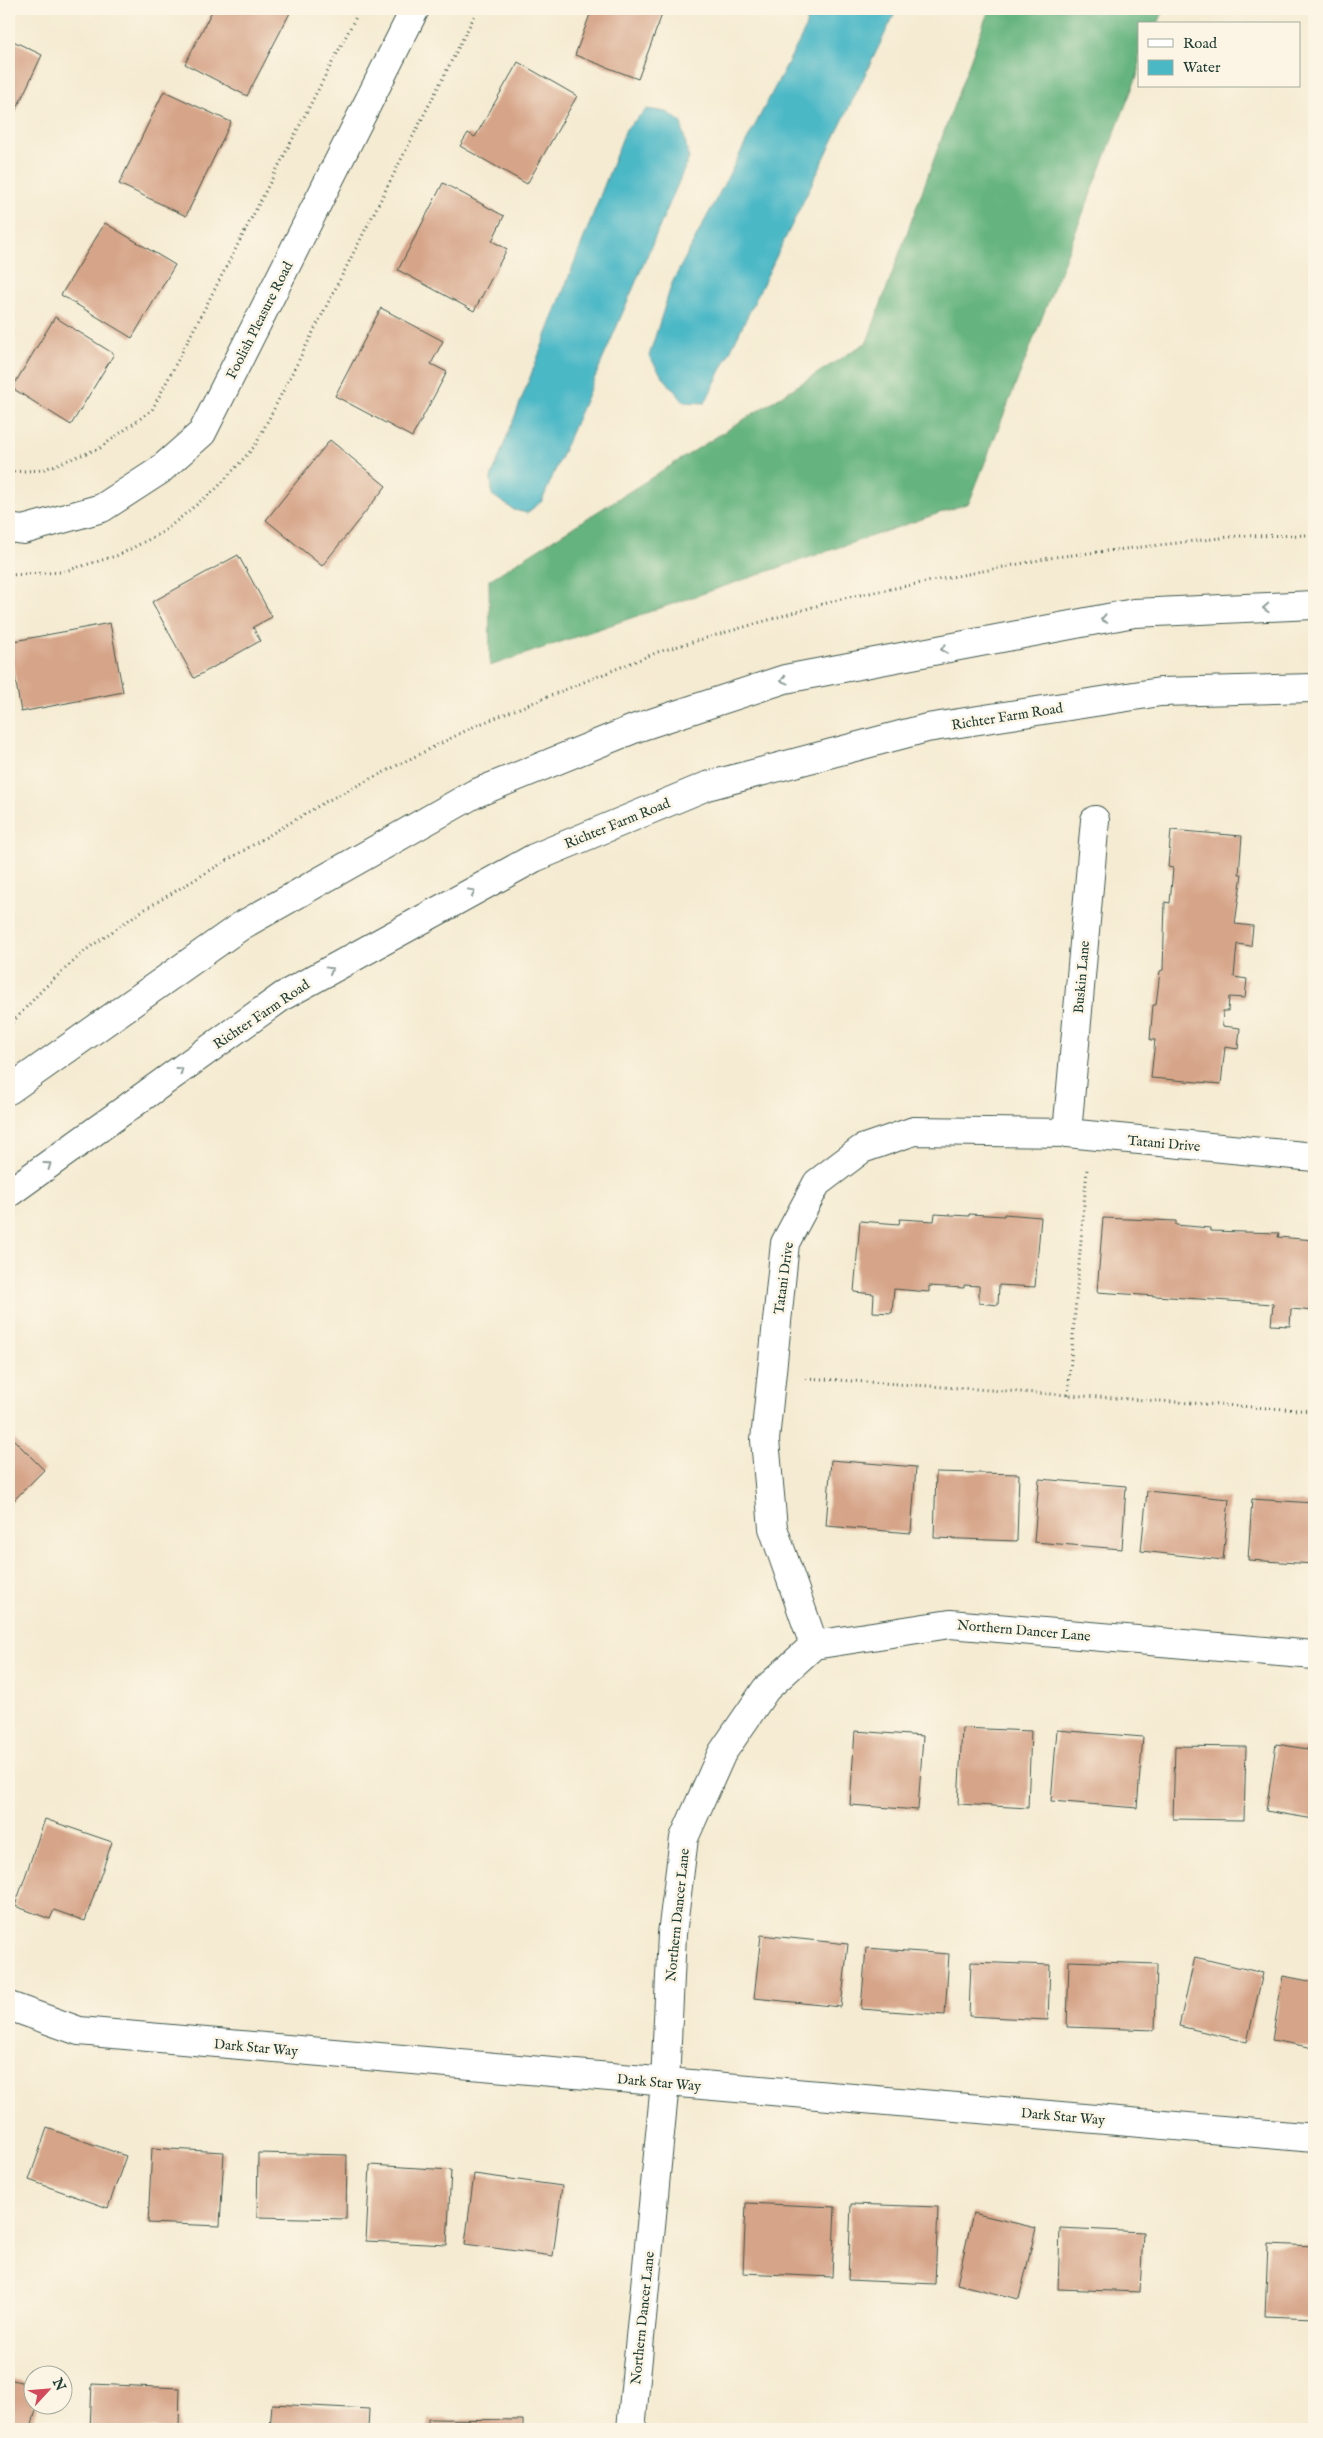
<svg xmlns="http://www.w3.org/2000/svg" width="1323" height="2438" viewBox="0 0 1323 2438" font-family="'IM FELL English',serif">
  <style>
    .forest { fill: #65b47f; stroke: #42785a }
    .water { fill: #4bb8c6; stroke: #357a7d }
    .building { fill: #d6a488 }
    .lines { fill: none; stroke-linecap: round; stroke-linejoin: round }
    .minor-casing { stroke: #3f574c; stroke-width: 30 }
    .secondary-casing { stroke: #3f574c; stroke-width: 30 }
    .path { stroke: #3f574c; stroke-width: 3; stroke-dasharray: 1 4; stroke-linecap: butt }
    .minor { stroke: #fff; stroke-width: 28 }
    .secondary { stroke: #fff; stroke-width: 28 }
    .oneway { stroke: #8f9e9a }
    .labels { text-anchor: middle; stroke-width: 5; stroke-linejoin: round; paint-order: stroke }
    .street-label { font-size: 14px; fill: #1f3d34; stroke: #fcf5e5 }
  </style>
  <rect width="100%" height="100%" fill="#fcf5e5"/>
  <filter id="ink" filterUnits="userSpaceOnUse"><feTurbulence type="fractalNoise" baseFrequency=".02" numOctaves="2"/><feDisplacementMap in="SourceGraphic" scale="10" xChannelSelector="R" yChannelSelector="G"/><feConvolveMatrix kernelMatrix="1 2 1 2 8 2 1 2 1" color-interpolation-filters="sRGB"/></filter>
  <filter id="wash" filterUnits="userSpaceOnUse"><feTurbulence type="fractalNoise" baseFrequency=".0096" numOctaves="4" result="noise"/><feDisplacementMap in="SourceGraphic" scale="20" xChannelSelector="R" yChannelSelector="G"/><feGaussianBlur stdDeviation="1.12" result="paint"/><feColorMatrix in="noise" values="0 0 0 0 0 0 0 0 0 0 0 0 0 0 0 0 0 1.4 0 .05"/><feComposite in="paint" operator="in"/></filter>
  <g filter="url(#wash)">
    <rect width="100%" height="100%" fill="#f5ebd2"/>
    <path class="forest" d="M989,9H1164L1158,24H1139V71L969,503L490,666L489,580L867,342Z"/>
    <path class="water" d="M810,9H897L705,403L684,402L662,376L649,356L672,283L804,32Z
      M647,109L667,112L681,122L689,158L542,501L527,513L514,510L492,495L491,478L626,129Z"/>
    <g id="blocks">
      <path class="building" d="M213,9H292L247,96L185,64Z
        M592,9H664L638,79L575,55Z
        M9,39L42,55L9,125Z
        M518,62L577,96L527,184L460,146L468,133L475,137Z
        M164,91L231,122L186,216L119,184Z
        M443,183L504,216L492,241L507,249L474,311L398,270Z
        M105,223L175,265L132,338L61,295Z
        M381,308L443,341L431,364L447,372L412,437L335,396Z
        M55,317L114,354L71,425L12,388Z
        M330,440L386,486L322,566L266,520Z
        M238,555L272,617L253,627L260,641L194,678L152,602Z
        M110,623L123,692L21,712L9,642Z
        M1171,830L1242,836L1239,874H1242L1235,924L1253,926L1251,946L1237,944L1234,977L1247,979L1245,998L1229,997L1228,1011H1223L1222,1026L1240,1028L1238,1049L1225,1047L1221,1084L1151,1078L1155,1040H1150L1153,1005H1156L1160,971L1163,970L1165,902L1170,903L1173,868L1168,867Z
        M935,1214L969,1216V1214L1004,1216V1214L1041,1217L1035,1287L999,1285L998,1305L979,1303V1286L964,1285V1288L929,1286V1292L894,1289L892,1313L873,1312L874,1294L854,1292L860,1221L899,1224L900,1219L934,1221Z
        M1103,1218L1176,1221V1225L1210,1228V1231L1279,1233L1278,1237L1314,1240V1311L1291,1309L1290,1326L1271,1325L1273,1304L1097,1292Z
        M9,1435L44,1470L9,1505Z
        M831,1460L916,1467L911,1533L826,1526Z
        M936,1472L1019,1474L1017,1541L934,1538Z
        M1039,1479L1126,1486L1122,1549L1034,1542Z
        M1147,1491L1229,1499L1223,1560L1141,1551Z
        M1252,1499L1314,1503V1564L1248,1560Z
        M962,1728L1031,1731L1028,1808L958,1804Z
        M1057,1730L1143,1737L1137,1808L1051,1801Z
        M855,1731L923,1736L918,1810L850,1805Z
        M1276,1744L1314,1750V1819L1266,1811Z
        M1175,1746L1246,1747L1244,1820L1173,1819Z
        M45,1819L112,1842L85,1921L54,1910L50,1919L15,1906Z
        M761,1935L848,1944L841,2007L754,1998Z
        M866,1948L949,1954L945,2015L861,2009Z
        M1195,1957L1263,1973L1247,2042L1179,2026Z
        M1069,1961L1157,1964L1155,2030L1067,2027Z
        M971,1962L1050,1965L1048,2020L969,2016Z
        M1283,1976L1314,1982V2048L1272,2040Z
        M47,2128L126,2156L108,2208L29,2180Z
        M152,2148L224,2152L220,2226L148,2223Z
        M258,2153L347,2155L346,2219L257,2217Z
        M370,2165L451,2170L447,2245L366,2241Z
        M474,2174L562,2186L553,2256L465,2244Z
        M746,2203L835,2207L832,2277L743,2273Z
        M851,2204L938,2207L935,2284L848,2280Z
        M973,2213L1036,2228L1019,2299L957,2284Z
        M1060,2228L1143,2232L1140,2292L1058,2289Z
        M1268,2244L1314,2246V2318L1265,2316Z
        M9,2379L32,2385V2406H37L31,2429H9Z
        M92,2384L180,2388L179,2429H90Z
        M272,2404L369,2409L368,2429H270Z
        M428,2419L523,2420V2429H428Z"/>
    </g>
  </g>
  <g filter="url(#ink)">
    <use href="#blocks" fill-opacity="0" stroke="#3f574c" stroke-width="1"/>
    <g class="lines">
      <g class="minor-casing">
        <path id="minor" d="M9,528L23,530L102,508L159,471L202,433L415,9
          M1067,1133L1095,820
          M814,1645L773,1528L765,1440L785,1243L817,1183L862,1149L914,1131L1067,1133L1314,1157
          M9,2006L79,2031L1314,2138
          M631,2429L665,2083L672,1934L684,1838L722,1753L766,1689L814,1645L950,1624L1314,1655"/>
      </g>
      <g class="secondary-casing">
        <path id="secondary" d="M9,1090L241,926L474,794L636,728L785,679L1134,613L1314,605
          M9,1193L283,996L534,858L707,786L927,728L1160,692L1314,688"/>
      </g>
      <path class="path" d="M9,472L42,470L100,448L152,410L360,9
        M9,575L62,572L119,555L163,532L217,488L255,446L478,9
        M9,1026L43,989L86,950L137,914L325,802L475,726L658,652L844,598L1055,557L1238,536L1314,535
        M806,1378L1314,1411
        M1068,1395L1087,1169"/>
      <use href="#minor" class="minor"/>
      <use href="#secondary" class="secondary"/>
    </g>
    <defs><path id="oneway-chevron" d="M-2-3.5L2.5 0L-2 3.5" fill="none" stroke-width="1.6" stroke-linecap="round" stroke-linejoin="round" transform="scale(1.25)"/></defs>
    <g class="oneway">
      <use href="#oneway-chevron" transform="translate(1266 608) rotate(177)"/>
      <use href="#oneway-chevron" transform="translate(1104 619) rotate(169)"/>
      <use href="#oneway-chevron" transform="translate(944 649) rotate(169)"/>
      <use href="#oneway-chevron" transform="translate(784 680) rotate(165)"/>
      <use href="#oneway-chevron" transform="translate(472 892) rotate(-29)"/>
      <use href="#oneway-chevron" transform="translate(330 970) rotate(-29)"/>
      <use href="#oneway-chevron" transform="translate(180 1070) rotate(-36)"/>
      <use href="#oneway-chevron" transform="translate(48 1165) rotate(-36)"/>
    </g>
  </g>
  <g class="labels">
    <g class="street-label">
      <text transform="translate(259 320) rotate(-63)" y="5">Foolish Pleasure Road</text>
      <text transform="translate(1007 716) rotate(-9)" y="5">Richter Farm Road</text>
      <text transform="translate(617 823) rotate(-22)" y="5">Richter Farm Road</text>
      <text transform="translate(1081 977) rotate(-85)" y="5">Buskin Lane</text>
      <text transform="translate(261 1014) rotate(-34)" y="5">Richter Farm Road</text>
      <text transform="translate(1164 1143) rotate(5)" y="5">Tatani Drive</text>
      <text transform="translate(783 1278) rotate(-82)" y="5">Tatani Drive</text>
      <text transform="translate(1024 1630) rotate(5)" y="5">Northern Dancer Lane</text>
      <text transform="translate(677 1915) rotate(-84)" y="5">Northern Dancer Lane</text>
      <text transform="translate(256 2047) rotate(5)" y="5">Dark Star Way</text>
      <text transform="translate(659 2082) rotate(5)" y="5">Dark Star Way</text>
      <text transform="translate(1063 2116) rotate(5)" y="5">Dark Star Way</text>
      <text transform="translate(642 2318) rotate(-84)" y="5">Northern Dancer Lane</text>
    </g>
  </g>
  <rect width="1323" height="2438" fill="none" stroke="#fcf5e5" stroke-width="30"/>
  <rect x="1138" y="22" width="162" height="65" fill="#fcf5e5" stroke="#a4ab9e"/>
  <rect x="1148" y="39" width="25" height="8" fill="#ffffff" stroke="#a4ab9e"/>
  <text x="1183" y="48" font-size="15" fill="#1f3d34">Road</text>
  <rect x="1148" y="60" width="25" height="15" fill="#4bb8c6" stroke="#a4ab9e"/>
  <text x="1183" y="72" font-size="15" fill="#1f3d34">Water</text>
  <g transform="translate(48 2390) rotate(64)"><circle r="24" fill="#fcf5e5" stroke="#a4ab9e"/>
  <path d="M0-4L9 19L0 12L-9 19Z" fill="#d1495b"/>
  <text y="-8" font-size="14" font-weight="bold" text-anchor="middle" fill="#1f3d34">N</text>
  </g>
</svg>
